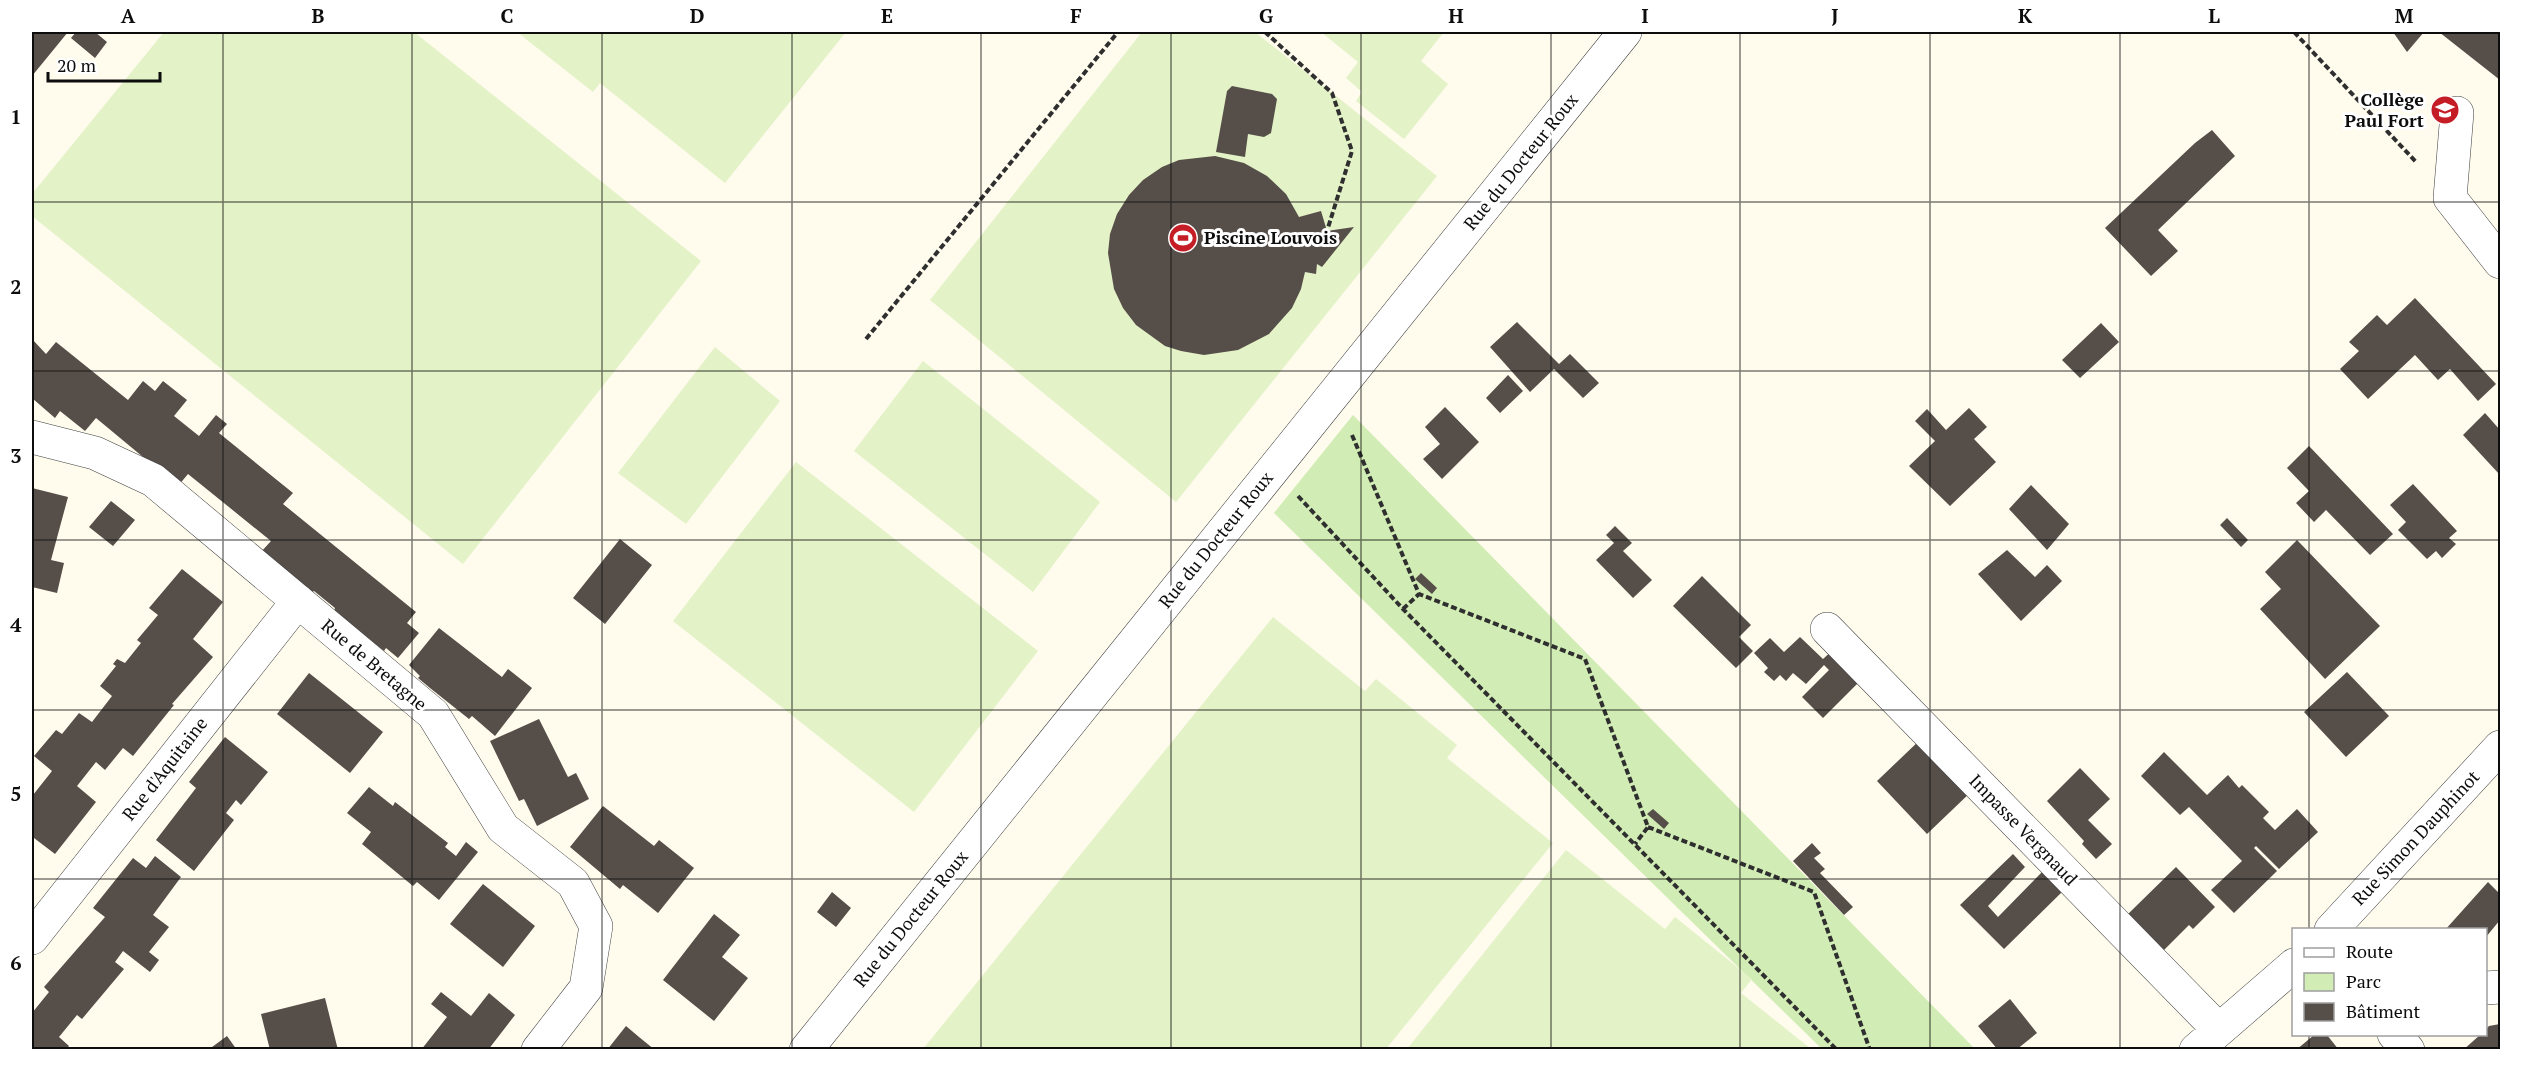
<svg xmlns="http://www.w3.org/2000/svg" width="2532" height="1081" viewBox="0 0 2532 1081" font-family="'PT Serif',serif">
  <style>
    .green { fill: #d1ecb4 }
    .pitch { fill: #e3f2c7 }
    .building { fill: #564e49 }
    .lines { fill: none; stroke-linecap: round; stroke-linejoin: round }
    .minor-casing { stroke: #404040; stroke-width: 34 }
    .path { stroke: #2f2f2f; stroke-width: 4; stroke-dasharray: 6 3; stroke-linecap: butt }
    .minor { stroke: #fff; stroke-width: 33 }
    .grid { fill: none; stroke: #0d0d0d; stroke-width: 1.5; stroke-opacity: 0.55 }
    .labels { text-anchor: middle; stroke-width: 6; stroke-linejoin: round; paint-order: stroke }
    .poi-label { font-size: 18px; font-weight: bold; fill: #0d0d0d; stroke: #fff; text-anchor: end }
    .street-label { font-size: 18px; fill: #0d0d0d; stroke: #fff }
    .neatline { fill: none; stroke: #0d0d0d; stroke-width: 2 }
    .grid-label { font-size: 20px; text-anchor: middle; font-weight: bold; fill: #0d0d0d }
  </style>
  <rect width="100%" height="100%" fill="#fffbed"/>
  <path class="green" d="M1353,415L1975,1049H1822L1274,513Z"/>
  <path class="pitch" d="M164,32H414L701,261L463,564L32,216V194Z
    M517,32H846L725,183L600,83L593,92Z
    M1142,32H1255L1437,176L1176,502L930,300Z
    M1321,32H1444L1421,61L1448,84L1404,139L1356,101L1362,92L1346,78L1358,62Z
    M715,347L780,401L686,524L618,473Z
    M923,361L1100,502L1033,592L854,451Z
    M796,462L1038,651L914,812L673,621Z
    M1273,617L1365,691L1376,679L1457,745L1447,758L1553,843L1386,1049H923Z
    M1566,850L1665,929L1675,917L1752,979L1741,993L1811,1049H1407Z"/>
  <path class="building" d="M32,32H68L32,76Z
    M76,32H95L107,42L95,58L71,38Z
    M2393,32H2424L2407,52Z
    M2439,32H2500V80Z
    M1232,86L1272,94L1277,99L1271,133L1264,137L1248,134L1245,157L1216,152L1227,91Z
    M2212,130L2235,156L2158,230L2178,251L2151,276L2105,228L2195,143Z
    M1215,156L1244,163L1267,176L1286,194L1299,217L1321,211L1327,231L1354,227L1322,267L1317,264L1316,274L1305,272L1301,289L1292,308L1269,334L1238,350L1204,355L1181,351L1165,346L1136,325L1123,308L1114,289L1108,253L1110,234L1117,214L1129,195L1143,180L1162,167L1179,160Z
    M2415,298L2496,384L2478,401L2450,369L2438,380L2415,355L2368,399L2340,369L2359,351L2349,342L2377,315L2387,325Z
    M1517,322L1559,364L1570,354L1599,383L1583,398L1554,369L1530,392L1490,347Z
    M2101,323L2119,342L2080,378L2062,360Z
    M32,339L46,354L56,342L128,400L143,381L155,391L163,381L187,400L174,416L199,436L216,415L227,424L219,433L293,493L283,504L416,612L407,623L419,633L398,658L386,648L384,651L375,644L334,611L335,608L314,591L311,593L261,552L271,541L188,474L178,486L96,418L85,431L60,411L55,418L32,398Z
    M1508,375L1523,391L1500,413L1486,398Z
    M1445,407L1479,442L1442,479L1423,459L1440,444L1425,427Z
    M1969,408L1987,427L1974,439L1996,462L1950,506L1909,466L1935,441L1915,421L1927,409L1946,430Z
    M2485,413L2500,430V475L2463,435Z
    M2309,446L2393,534L2370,555L2326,510L2314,522L2296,503L2309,491L2287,468Z
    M2413,484L2457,531L2449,538L2456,544L2442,558L2436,551L2427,559L2398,530L2406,522L2390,505Z
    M2031,485L2069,524L2047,550L2009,509Z
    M32,488L68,497L51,560L64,563L57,593L32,587Z
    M111,501L135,520L113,546L89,527Z
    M2227,518L2248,540L2241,547L2220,525Z
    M1615,526L1632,543L1623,551L1652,580L1633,598L1596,560L1614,543L1606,535Z
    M620,539L652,565L605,624L573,598Z
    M2297,540L2380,626L2325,679L2260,609L2281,589L2265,572Z
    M2007,550L2035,577L2047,565L2062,581L2021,621L1978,574Z
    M182,569L223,602L193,639L213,657L172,704L174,705L133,756L123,748L105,770L96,762L77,786L96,802L55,854L34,838L32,842V793L33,795L52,771L34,756L56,730L62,734L79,713L92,722L112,696L100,686L116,666L113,664L117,659L125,663L141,643L137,640L158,615L149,608Z
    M1421,573L1437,588L1432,594L1415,579Z
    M1702,576L1751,625L1739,637L1753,651L1736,668L1673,606Z
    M439,628L502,677L508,669L532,688L495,736L472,716L469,719L430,688L418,678L420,676L409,665Z
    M1800,637L1823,659L1834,649L1863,678L1823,718L1802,697L1829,670L1824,665L1806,684L1793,673L1786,681L1780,675L1774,681L1764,672L1768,668L1754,653L1770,638L1784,652Z
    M2347,672L2389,716L2346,757L2304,712Z
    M309,673L383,732L350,773L277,714Z
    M539,719L568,777L576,773L589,799L537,826L524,799L519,801L490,741Z
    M225,737L268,772L241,805L236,800L226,813L234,820L194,871L156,840L196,788L189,782Z
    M1922,738L1973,790L1927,834L1877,781Z
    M2164,752L2207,795L2228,775L2239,788L2242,785L2269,812L2263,818L2275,830L2297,809L2318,832L2279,869L2256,846L2254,848L2277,871L2234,913L2211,890L2242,861L2189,807L2180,815L2141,776Z
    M2080,768L2110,799L2088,820L2112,844L2096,859L2082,844L2084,841L2047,801Z
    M369,787L393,806L395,802L448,843L445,847L456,856L466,842L478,852L439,900L417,882L413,886L362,844L371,832L347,813Z
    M603,806L654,846L659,840L694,868L658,913L623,885L620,889L570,847Z
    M1653,809L1669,823L1664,829L1647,814Z
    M1812,843L1821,853L1814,858L1825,869L1820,873L1853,907L1844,915L1793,861Z
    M2013,854L2025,867L1988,906L1998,917L2042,872L2062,892L2004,949L1960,905Z
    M155,856L181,877L153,915L169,927L149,952L159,960L150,972L123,951L115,962L124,969L82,1019L77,1015L59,1037L69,1046L66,1050H32V1013L49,992L44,987L105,917L93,908L133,858L146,868Z
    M2176,867L2215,907L2193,929L2189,925L2162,952L2127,915Z
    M2488,882L2500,894V920L2486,937V930H2445Z
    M483,884L535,926L503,967L450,924Z
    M832,892L851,908L836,927L817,912Z
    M714,914L740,935L722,957L748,978L714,1021L663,980Z
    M441,992L471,1016L489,993L515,1015L488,1050H421L447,1017L431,1004Z
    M325,998L338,1050H270L261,1014Z
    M2010,999L2037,1033L2016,1050H1998L1978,1026Z
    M2500,1024V1050H2463L2480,1035H2486V1029L2489,1026Z
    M626,1026L639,1037L655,1050H607Z
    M2314,1035H2327L2339,1050H2296Z
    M227,1036L237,1050H208Z"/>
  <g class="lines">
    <g class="minor-casing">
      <path id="minor" d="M2457,113L2450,198L2500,262
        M32,437L95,453L153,480L433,714L503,828L573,883L596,926L586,988L538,1050
        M1827,629L2219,1030
        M2331,930L2500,747
        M32,938L298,601
        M2486,988L2500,987
        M2394,1034L2408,1050
        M806,1050L1625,32
        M2196,1050L2294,965"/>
    </g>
    <path class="path" d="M1265,32L1332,93L1352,151L1327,231
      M2294,32L2417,163
      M866,339L1118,32
      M1352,435L1419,594L1585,659L1648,827L1635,844
      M1298,496L1403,609L1837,1050
      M1403,609L1419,594
      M1648,827L1814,892L1870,1050"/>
    <use href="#minor" class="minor"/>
  </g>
  <path class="grid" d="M223,32V1050M412,32V1050M602,32V1050M792,32V1050M981,32V1050M1171,32V1050M1361,32V1050M1551,32V1050M1740,32V1050M1930,32V1050M2120,32V1050M2309,32V930M32,202H2500M32,371H2500M32,540H2500M32,710H2500M32,879H2500M2309,1034V1050"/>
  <defs>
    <g id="school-disc" transform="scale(1.5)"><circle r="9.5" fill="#c51d25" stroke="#fff"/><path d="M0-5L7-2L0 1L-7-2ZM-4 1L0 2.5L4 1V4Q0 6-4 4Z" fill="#fff"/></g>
    <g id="stadium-disc" transform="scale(1.5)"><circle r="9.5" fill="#c51d25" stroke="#fff"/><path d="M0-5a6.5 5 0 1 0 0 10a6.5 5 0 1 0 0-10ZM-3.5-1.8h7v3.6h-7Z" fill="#fff"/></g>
  </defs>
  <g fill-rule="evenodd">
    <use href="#school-disc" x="2445" y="110"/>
    <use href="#stadium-disc" x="1183" y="238"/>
  </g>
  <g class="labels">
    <g class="poi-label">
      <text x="2424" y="106">Collège<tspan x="2424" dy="21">Paul Fort</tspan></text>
      <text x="1204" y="244" text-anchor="start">Piscine Louvois</text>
    </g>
    <g class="street-label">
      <text transform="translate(1521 162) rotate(-51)" y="6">Rue du Docteur Roux</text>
      <text transform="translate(1216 540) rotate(-51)" y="6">Rue du Docteur Roux</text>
      <text transform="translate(374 665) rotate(40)" y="6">Rue de Bretagne</text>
      <text transform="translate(165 769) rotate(-52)" y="6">Rue d'Aquitaine</text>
      <text transform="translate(2023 830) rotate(46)" y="6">Impasse Vergnaud</text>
      <text transform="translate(2416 838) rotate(-47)" y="6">Rue Simon Dauphinot</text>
      <text transform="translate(911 919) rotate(-51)" y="6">Rue du Docteur Roux</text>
    </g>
  </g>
  <rect width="2532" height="1081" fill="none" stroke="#ffffff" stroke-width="66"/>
  <rect x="2292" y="928" width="195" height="108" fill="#ffffff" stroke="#9e9e9e" stroke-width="1.5"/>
  <rect x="2304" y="948" width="30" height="9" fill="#ffffff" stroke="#9e9e9e" stroke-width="1.5"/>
  <text x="2346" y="958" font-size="18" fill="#0d0d0d">Route</text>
  <rect x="2304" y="973" width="30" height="18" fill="#d1ecb4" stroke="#9e9e9e" stroke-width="1.5"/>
  <text x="2346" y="988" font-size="18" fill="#0d0d0d">Parc</text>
  <rect x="2304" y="1003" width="30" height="18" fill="#564e49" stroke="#9e9e9e" stroke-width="1.5"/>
  <text x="2346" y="1018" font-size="18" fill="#0d0d0d">Bâtiment</text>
  <path d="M48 72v9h112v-9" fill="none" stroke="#0d0d0d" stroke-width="3"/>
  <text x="57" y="72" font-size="18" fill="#0d0d0d" stroke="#ffffff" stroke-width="4.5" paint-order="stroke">20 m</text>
  <rect x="33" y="33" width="2466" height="1015" class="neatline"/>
  <g class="grid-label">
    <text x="128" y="23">A</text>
    <text x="318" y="23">B</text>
    <text x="507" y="23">C</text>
    <text x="697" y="23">D</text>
    <text x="887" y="23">E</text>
    <text x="1076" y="23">F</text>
    <text x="1266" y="23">G</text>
    <text x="1456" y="23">H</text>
    <text x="1645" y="23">I</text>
    <text x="1835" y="23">J</text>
    <text x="2025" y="23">K</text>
    <text x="2214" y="23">L</text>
    <text x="2404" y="23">M</text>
    <text x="16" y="124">1</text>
    <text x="16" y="294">2</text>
    <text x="16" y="463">3</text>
    <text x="16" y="632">4</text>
    <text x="16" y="801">5</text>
    <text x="16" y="970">6</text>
  </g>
</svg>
